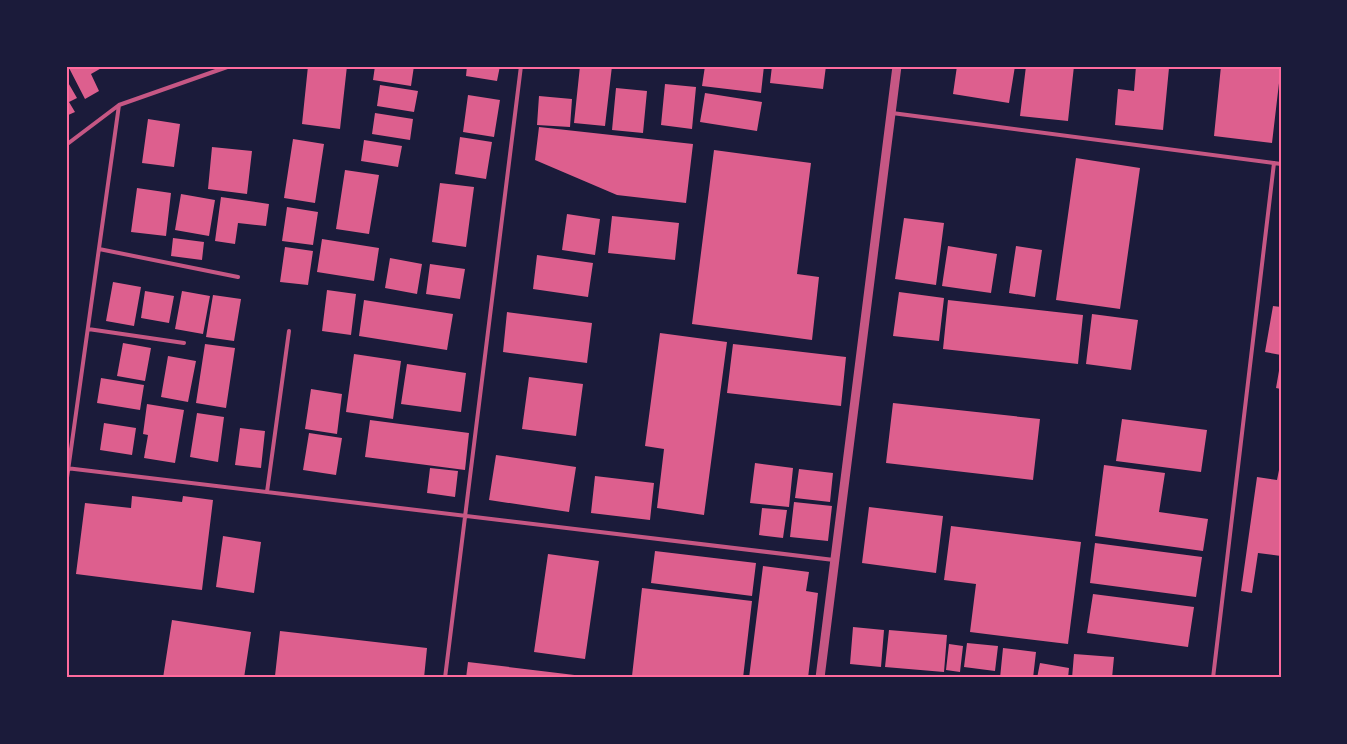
<svg xmlns="http://www.w3.org/2000/svg" width="1347" height="744" viewBox="0 0 1347 744" font-family="'Alegreya Sans',sans-serif">
  <style>
    .building { fill: #dd5f8e }
    .lines { fill: none; stroke-linecap: round; stroke-linejoin: round }
    .service { stroke: #c65784; stroke-width: 4 }
    .tertiary { stroke: #c65784; stroke-width: 9 }
    .neatline { fill: none; stroke: #ff6b9d; stroke-width: 2 }
  </style>
  <rect width="100%" height="100%" fill="#1b1b3a"/>
  <path class="building" d="M68,66H105L91,74L99,91L85,99Z
    M308,66H347L340,129L302,124Z
    M375,66H414L411,86L373,80Z
    M467,66H500L497,81L466,76Z
    M580,66H612L605,126L574,123Z
    M705,66H764L761,93L702,86Z
    M772,66H826L823,89L770,83Z
    M957,66H1015L1009,103L953,94Z
    M1026,66H1074L1068,121L1020,116Z
    M1136,66L1169,68L1163,130L1115,125L1118,89L1134,91Z
    M1221,66H1281L1272,143L1214,136Z
    M66,79L77,98L69,102L75,112L66,116Z
    M665,84L696,87L692,129L661,125Z
    M380,85L418,91L414,112L377,106Z
    M616,88L647,91L643,133L612,130Z
    M705,93L762,102L757,131L700,122Z
    M468,95L500,100L494,137L463,132Z
    M539,96L572,99L570,127L537,125Z
    M375,113L413,119L410,140L372,134Z
    M148,119L180,124L174,167L142,163Z
    M539,127L693,144L686,203L617,195L535,160Z
    M460,137L492,142L486,179L455,174Z
    M293,139L324,144L315,203L284,198Z
    M364,140L402,146L398,167L361,161Z
    M212,147L252,151L247,194L208,189Z
    M714,150L811,163L797,274L819,277L812,340L692,324Z
    M1076,158L1140,168L1120,309L1056,300Z
    M345,170L379,175L369,234L336,229Z
    M440,183L474,187L466,247L432,242Z
    M137,188L171,193L166,236L131,232Z
    M181,194L215,200L209,236L175,230Z
    M221,197L269,204L266,226L238,223L235,244L215,241Z
    M287,207L318,212L313,245L282,241Z
    M567,214L600,219L595,255L562,250Z
    M612,216L679,223L675,260L608,253Z
    M904,218L944,223L936,285L895,279Z
    M173,238L204,242L202,260L171,256Z
    M322,239L379,248L374,281L317,272Z
    M948,246L997,254L991,293L942,286Z
    M1016,246L1042,250L1035,297L1009,293Z
    M285,247L313,251L308,285L280,282Z
    M537,255L593,263L588,297L533,289Z
    M390,258L422,264L417,294L385,288Z
    M430,264L465,269L460,299L426,294Z
    M113,282L141,287L134,326L106,321Z
    M327,290L356,294L351,335L322,331Z
    M145,291L174,296L169,323L141,318Z
    M182,291L210,296L203,334L175,329Z
    M899,292L944,298L939,341L893,336Z
    M213,295L241,299L234,341L206,337Z
    M364,300L453,314L447,350L359,336Z
    M948,300L1083,315L1078,364L943,349Z
    M1273,306L1281,307V355L1265,352Z
    M507,312L592,323L587,363L503,352Z
    M1092,314L1138,320L1131,370L1086,364Z
    M660,333L727,342L704,515L657,508L664,449L645,446Z
    M123,343L151,348L145,381L117,376Z
    M205,344L235,348L226,408L196,403Z
    M733,344L846,357L841,406L727,393Z
    M354,354L401,361L393,419L346,412Z
    M168,356L196,361L188,402L161,397Z
    M407,364L466,373L461,412L401,404Z
    M1280,365H1281V389L1276,388Z
    M529,377L583,384L576,436L522,429Z
    M101,378L144,385L140,410L97,403Z
    M311,389L342,394L337,434L305,429Z
    M893,403L1040,419L1033,480L886,463Z
    M147,404L184,410L175,463L144,458L148,435L143,434Z
    M197,413L224,417L218,462L190,457Z
    M1122,419L1207,430L1201,472L1116,461Z
    M370,420L469,433L465,470L365,457Z
    M104,423L136,428L132,455L100,450Z
    M240,428L265,431L261,468L235,465Z
    M309,433L342,438L336,475L303,470Z
    M496,455L576,467L569,512L489,500Z
    M755,463L793,468L789,507L750,503Z
    M1104,465L1165,473L1159,512L1208,519L1203,551L1095,536Z
    M1280,465L1281,556L1258,553L1252,593L1241,591L1257,477L1277,480Z
    M430,468L458,471L455,497L427,493Z
    M799,469L833,473L830,502L795,498Z
    M595,476L654,483L650,520L591,513Z
    M132,496L182,502L183,496L213,500L202,590L76,574L85,503L131,508Z
    M794,502L832,506L828,541L790,537Z
    M869,507L943,516L936,573L862,563Z
    M762,508L787,510L783,538L759,535Z
    M951,526L1081,542L1068,644L970,632L976,584L944,580Z
    M223,536L261,542L254,593L216,587Z
    M1095,543L1202,557L1196,597L1090,583Z
    M655,551L756,563L752,596L651,583Z
    M548,554L599,561L585,659L534,652Z
    M763,566L809,572L806,591L818,593L808,678H749Z
    M642,588L752,601L743,678L632,676Z
    M1093,594L1194,607L1188,647L1087,633Z
    M172,620L251,632L244,678H163Z
    M853,627L884,630L881,667L850,664Z
    M889,630L947,635L944,672L885,667Z
    M280,631L427,648L424,678H287L275,676Z
    M967,643L998,646L995,671L964,667Z
    M949,644L963,646L960,672L946,670Z
    M1003,648L1036,652L1033,678H1000Z
    M1074,654L1114,657L1112,678H1072Z
    M468,662L591,677V678H466Z
    M1040,663L1069,668L1068,678H1037Z"/>
  <g class="lines">
    <path class="service" d="M892,113L1281,164
      M66,145L119,105L230,66
      M99,249L238,277
      M88,329L184,343
      M66,468L834,560
      M66,485L119,105
      M267,492L289,331
      M445,678L521,66
      M1213,678L1274,163"/>
    <path class="tertiary" d="M820,678L897,66"/>
  </g>
  <rect width="1347" height="744" fill="none" stroke="#1b1b3a" stroke-width="135"/>
  <rect x="68" y="68" width="1212" height="608" class="neatline"/>
</svg>
